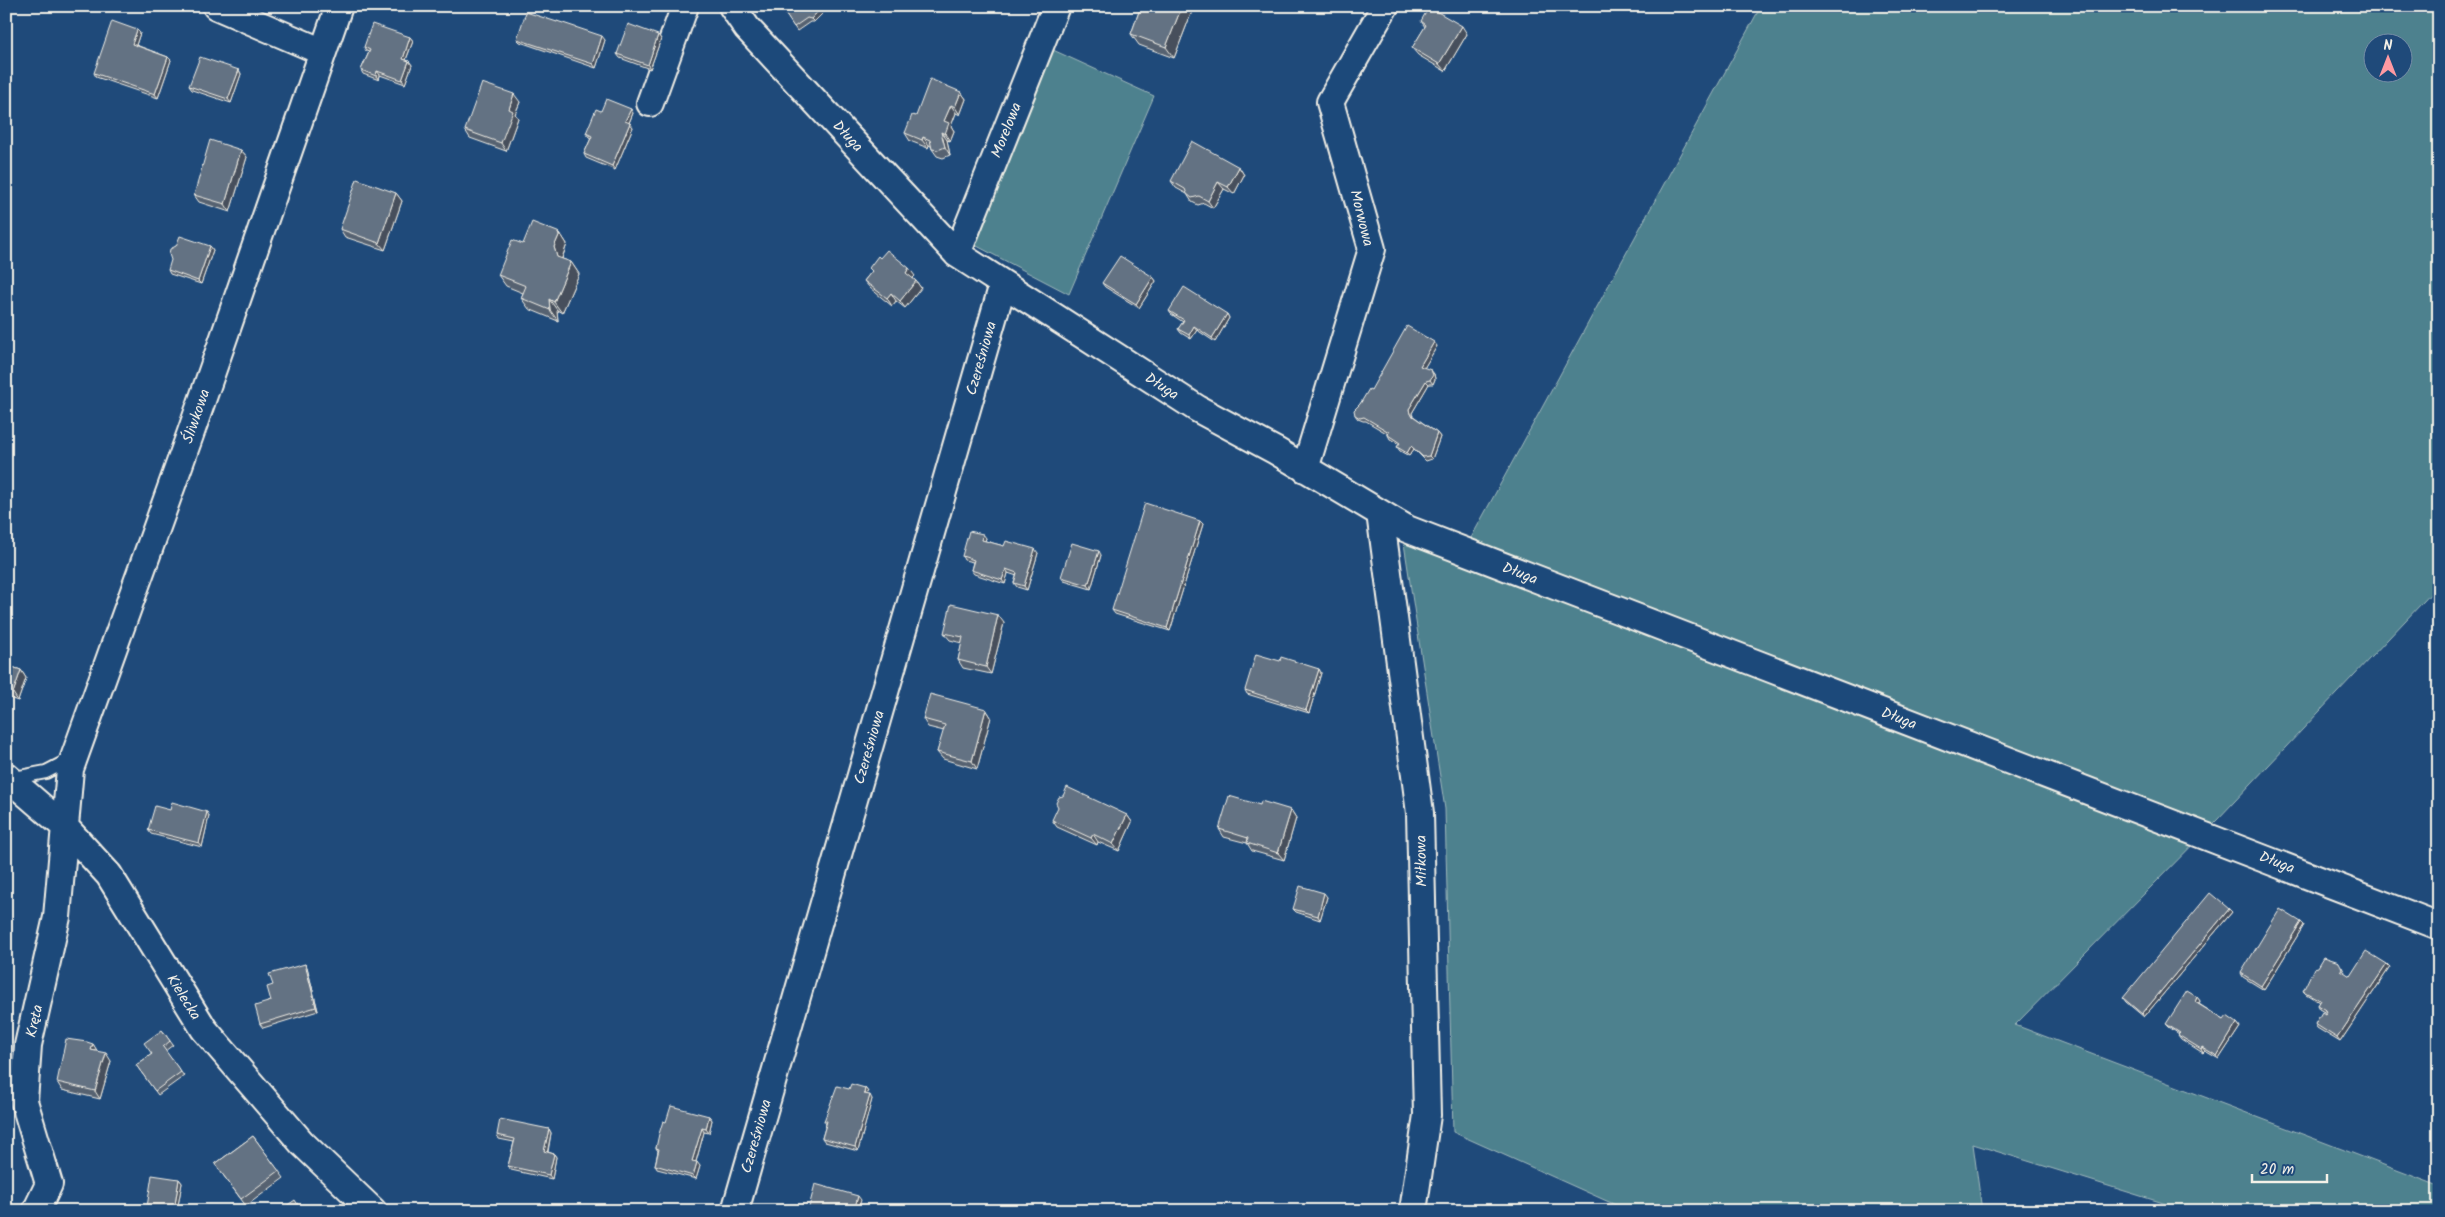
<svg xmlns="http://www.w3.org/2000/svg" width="2445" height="1217" viewBox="0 0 2445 1217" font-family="Kalam,sans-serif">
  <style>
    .green { fill: #4d818e; stroke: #a0b9bb; fill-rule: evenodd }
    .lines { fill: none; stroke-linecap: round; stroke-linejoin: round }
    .lane-casing { stroke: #f4f1e8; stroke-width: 16 }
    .street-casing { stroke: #f4f1e8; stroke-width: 30 }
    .lane { stroke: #1f4a7a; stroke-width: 12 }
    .street { stroke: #1f4a7a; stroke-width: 26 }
    .wall { fill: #566271; stroke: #f4f1e8 }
    .shaded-wall { fill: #46505c; stroke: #f4f1e8 }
    .building { fill: #647283; stroke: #f4f1e8 }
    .labels { text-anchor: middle; stroke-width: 4; stroke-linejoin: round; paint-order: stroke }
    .street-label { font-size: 15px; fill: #f4f1e8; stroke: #1f4a7a }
  </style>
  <rect width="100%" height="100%" fill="#1f4a7a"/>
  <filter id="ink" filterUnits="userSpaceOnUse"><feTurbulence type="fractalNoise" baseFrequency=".02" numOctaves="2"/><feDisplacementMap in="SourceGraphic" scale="10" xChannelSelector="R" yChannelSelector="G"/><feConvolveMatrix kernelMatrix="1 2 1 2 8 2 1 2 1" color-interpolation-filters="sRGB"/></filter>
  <g filter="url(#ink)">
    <path class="green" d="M1761,6H2439V585L2217,820L2015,1025L2439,1186V1211H2189L1973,1144L1982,1211H1629L1453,1132L1445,809L1403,537L1459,560ZM2372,42H2402V72H2372Z
      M1053,50L1154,96L1069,294L975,245Z"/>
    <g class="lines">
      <g class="lane-casing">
        <path id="lane" d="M9,779L46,772L73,758"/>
      </g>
      <g class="street-casing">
        <path id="street" d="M216,6L323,52
          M732,6L747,28L957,254L1198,409L1276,451L1407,529L2439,926
          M650,103L685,6
          M957,254L1056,6
          M1305,469L1372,249L1330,102L1385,6
          M1380,513L1420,813L1427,1115L1413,1211
          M6,776L65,827L109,875L204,1029L302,1143L373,1211
          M36,1211L49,1184L24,1101L28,1045L57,917L70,769L190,435L339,6
          M735,1211L1003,284"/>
      </g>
      <use href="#lane" class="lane"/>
      <use href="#street" class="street"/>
    </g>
    <path class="wall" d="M522,6H532L531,9Z
      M780,6L823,13L814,22H810L797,31Z
      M1141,6H1194L1174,58L1139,45L1131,34Z
      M1421,21L1467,34L1445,71L1418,55L1412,48L1425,27Z
      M137,30L140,33L136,45L168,57L171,60L158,98L96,77L94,73Z
      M658,35L661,39L650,69L620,58L617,54Z
      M410,37L413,41L406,60L409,61L412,65L405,84L380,75L379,80L363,74L361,70L369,52L366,51L364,47Z
      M517,39L605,40L596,68L520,42Z
      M239,70L241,74L231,103L192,90L189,86Z
      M961,92L966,99L960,115L956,113L951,126L954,131L950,141L947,140L950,155L943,158L937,156L932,149L931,146L929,145L928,148L910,141L905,133L916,116Z
      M520,102L515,114L518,118L506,151L470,138L465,130Z
      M601,111L633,113L629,123L633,127L615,170L586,158L584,154L591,138L589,137L586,133Z
      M241,150L247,157L230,212L199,202L194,195Z
      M1239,167L1244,175L1234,194L1224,189L1213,208L1204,203L1198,205L1192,202L1187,194L1176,188L1171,181Z
      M396,193L402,201L385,250L345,237L340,229Z
      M560,233L567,244L562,259L571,262L579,274L562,313L557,310L558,321L529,309L521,298L523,293L506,286L498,275L523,244Z
      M210,246L213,250L201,284L170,274L168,270Z
      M880,258L915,276L913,278L916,281L921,288L905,308L896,301L892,306L870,288L864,281L872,271L869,268Z
      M1153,277L1156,281L1139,308L1105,287L1102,283Z
      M1169,311L1227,314L1229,318L1215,342L1197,330L1191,339L1181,333L1178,329L1183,322L1171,314Z
      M1437,346L1424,368L1434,374L1435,379L1433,384H1429L1412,413V415L1437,433L1440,437L1432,459L1426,461L1414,449L1409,456L1400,451L1397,447L1399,444L1390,439L1388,435V434L1366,421H1363L1358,419L1355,415L1360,404L1371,390Z
      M1200,521L1203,524L1170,631L1115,614L1112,610Z
      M986,538L985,541L1004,546L1038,553L1027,590L1017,587L1014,583L1017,576L1008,573L1005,584L974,574L971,570L973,562L964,560L962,556Z
      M1101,555L1091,589L1064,581L1061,577Z
      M1004,623L991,674L963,668L958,660L962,643L950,640L944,633Z
      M6,665L21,670L26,678L18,701L6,697Z
      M1319,669L1321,673L1309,713L1247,694L1245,690Z
      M986,709L991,717L977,769L943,759L937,752L944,731L928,727L923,719Z
      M1260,805L1291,810L1296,818L1284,860L1252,851L1247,843L1224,837L1219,829Z
      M170,810L209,816L202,847L151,834L148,830Z
      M1127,815L1132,822L1119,851L1098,842L1097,845L1057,827L1052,820Z
      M1327,897L1320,920L1296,912L1293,909Z
      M2232,912L2144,1017L2126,1002L2123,998Z
      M2301,922L2304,925L2264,990L2243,977L2241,973Z
      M305,964L307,967L318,1011L263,1028L260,1024L271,1001L273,985Z
      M2342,966L2345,972L2344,973L2350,976L2390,967L2340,1042L2317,1028L2315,1024L2326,1013L2319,1009L2317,1005L2319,1002L2306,994L2303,991Z
      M2197,997L2200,1001L2199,1004L2224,1020L2237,1023L2240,1027L2219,1059L2205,1051L2203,1053L2181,1039L2178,1035L2179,1034L2169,1027L2166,1024Z
      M162,1030L173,1045L165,1051L184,1076L158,1095L136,1065L152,1054Z
      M93,1044L97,1051L111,1061L100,1099L62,1090L57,1082Z
      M865,1088L868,1092L867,1095L872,1099L858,1151L825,1142L822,1138L826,1124L824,1121L849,1089Z
      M709,1116L712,1120L709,1133L704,1132L696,1162L700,1166L696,1179L657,1169L655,1165L658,1151L656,1148L666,1122Z
      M549,1129L551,1133L548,1152L554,1154L556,1157L552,1179L511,1170L508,1166L514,1142L499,1139L497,1135Z
      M253,1136L284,1178L246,1206L215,1164Z
      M179,1179L182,1183L177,1211H149L147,1207Z"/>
    <path class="shaded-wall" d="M1182,6H1194L1174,58L1166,47Z
      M820,9L823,13L814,22L811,19Z
      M1462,26L1467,34L1445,71L1439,64Z
      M137,30L140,33L135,48L132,44Z
      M658,35L661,39L650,69L648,65Z
      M602,36L605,40L596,68L593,64Z
      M410,37L413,41L405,62L403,59Z
      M168,57L171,60L158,98L155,94Z
      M409,61L412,65L405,84L402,80Z
      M239,70L241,74L231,103L228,99Z
      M377,71L380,75L379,80L376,76Z
      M961,92L966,99L960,115L955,107Z
      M514,94L520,102L515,114L518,118L506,151L501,143L509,109Z
      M951,105L956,113L951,126L954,131L950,141L945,134L944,121Z
      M631,109L633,113L628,125L625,121Z
      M630,123L633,127L615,170L612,166Z
      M941,132L947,140L950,155L945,147Z
      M923,137L929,145L928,148L922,140Z
      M241,150L247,157L230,212L225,204Z
      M1239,167L1244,175L1234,194L1228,187Z
      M1218,182L1224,189L1213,208L1208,201Z
      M396,193L402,201L385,250L379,243Z
      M560,233L567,244L562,258L565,268L557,257L554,247Z
      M210,246L213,250L201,284L198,281Z
      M571,262L579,274L562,313L554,302Z
      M909,268L915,276L911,280L906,273Z
      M1153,277L1156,281L1139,308L1136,304Z
      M916,281L921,288L905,308L900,301Z
      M891,293L896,301L892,306L887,298Z
      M549,299L557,310L558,321L550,310Z
      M1227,314L1229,318L1215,342L1212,338Z
      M1194,326L1197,330L1191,339L1189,335Z
      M1434,342L1437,346L1423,370L1420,366Z
      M1431,370L1434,374L1435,379L1433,384L1430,380Z
      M1426,381L1429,384L1412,413L1413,418L1410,414L1409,409Z
      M1437,433L1440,437L1432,459L1429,456Z
      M1411,446L1414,449L1409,456L1407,453Z
      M1200,521L1203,524L1170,631L1167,628Z
      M983,534L986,538L984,544L982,540Z
      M1035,549L1038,553L1027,590L1024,586Z
      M1099,551L1101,555L1091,589L1088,585Z
      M1006,569L1008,573L1005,584L1002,580Z
      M998,615L1004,623L991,674L986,667Z
      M1319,669L1321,673L1309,713L1306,710Z
      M21,670L26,678L18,701L13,693Z
      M986,709L991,717L977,769L972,761Z
      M1291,810L1296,818L1284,860L1278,853Z
      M207,812L209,816L202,847L199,843Z
      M1127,815L1132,822L1119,851L1113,844Z
      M1093,834L1098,842L1097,845L1091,838Z
      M1324,893L1327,897L1320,920L1318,916Z
      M2229,909L2232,912L2144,1017L2142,1014Z
      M2301,922L2304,925L2264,990L2261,986Z
      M305,964L307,967L318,1011L316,1007Z
      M2387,964L2390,967L2340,1042L2337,1038Z
      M2197,997L2200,1001L2198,1005L2195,1002Z
      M2237,1023L2240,1027L2219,1059L2217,1056Z
      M93,1044L98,1052L91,1050Z
      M2202,1047L2205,1051L2203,1053L2201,1049Z
      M106,1053L111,1061L100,1099L95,1091Z
      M865,1088L868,1092L866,1097L864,1094Z
      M870,1095L872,1099L858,1151L855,1147Z
      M709,1116L712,1120L709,1133L706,1129Z
      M702,1128L704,1132L695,1165L692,1161Z
      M549,1129L551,1133L547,1154L544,1151Z
      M554,1154L556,1157L552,1179L549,1175Z
      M697,1162L700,1166L696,1179L693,1176Z
      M179,1179L182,1183L177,1211H174Z
      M858,1196L861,1200L858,1211H854Z"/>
    <path class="building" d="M780,6H818L820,9L811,19L807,18L794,27Z
      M1141,6H1182L1166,47L1131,34Z
      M1429,7L1462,26L1439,64L1412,48L1426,25L1421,21Z
      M526,12L557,22V21L602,36L593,64L517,39Z
      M112,21L137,30L132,44L168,57L155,94L94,73Z
      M372,24L410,37L403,59L409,61L402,80L377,71L376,76L361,70L370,50L364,47Z
      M628,24L658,35L648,65L617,54Z
      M200,57L239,70L228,99L189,86Z
      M930,79L961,92L955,107L951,105L944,121L949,123L945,134L941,132L945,147L938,150L932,149L930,140L923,137L922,140L905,133L912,115L916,116Z
      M482,83L514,94L509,109L513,111L501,143L465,130Z
      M606,99L631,109L625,121L630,123L612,166L584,154L592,136L586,133L596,109L601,111Z
      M210,140L241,150L225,204L194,195Z
      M1192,141L1239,167L1228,187L1218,182L1208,201L1199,196L1192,198L1187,194L1185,189L1171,181Z
      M357,179L396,193L379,243L340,229Z
      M532,222L560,233L554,247L557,257L571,262L554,302L549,299L550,310L521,298L526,286L498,275L512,240L523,244Z
      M180,236L210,246L198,281L168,270L171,260L169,254L170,249L176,246Z
      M887,250L909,268L906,273L916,281L900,301L891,293L887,298L864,281L872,271L869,268L878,256L880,258Z
      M1120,256L1153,277L1136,304L1102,283Z
      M1184,287L1227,314L1212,338L1194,326L1189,335L1178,329L1184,320L1169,311Z
      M1407,326L1434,342L1420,366L1431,370L1433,375L1430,380L1426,381L1409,409L1410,414L1437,433L1429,456L1423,457L1411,446L1407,453L1397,447L1400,443L1388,435L1389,432L1364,417L1360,418L1355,415L1354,410L1360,404L1369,389L1371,390Z
      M1145,503L1200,521L1167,628L1112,610Z
      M969,531L983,534L982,540L1004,546L1006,541L1035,549L1024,586L1014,583L1017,573L1006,569L1002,580L971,570L974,560L962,556Z
      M1072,543L1099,551L1088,585L1061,577Z
      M951,604L998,615L986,667L958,660L963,637L944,633Z
      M1256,654L1280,661L1281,657L1319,669L1306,710L1245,690Z
      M6,665L21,670L13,693L6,691Z
      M930,694L986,709L972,761L937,752L945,725L923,719Z
      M1067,787L1127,815L1113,844L1093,834L1091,838L1052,820L1058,807L1056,803L1059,797L1063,796Z
      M1229,796L1260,805L1261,801L1291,810L1278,853L1247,843L1248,838L1219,829Z
      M172,802L207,812L199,843L148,830L155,806L170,810Z
      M1300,886L1324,893L1318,916L1293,909Z
      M2210,893L2229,909L2142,1014L2123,998Z
      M2280,909L2301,922L2261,986L2241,973Z
      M2366,951L2387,964L2337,1038L2315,1024L2322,1012L2325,1014L2327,1011L2317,1005L2320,1000L2303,991L2314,968L2318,967L2324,957L2339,962L2342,968L2341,970L2350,976Z
      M305,964L316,1007L260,1024L255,1006L271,1001L267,987L273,985L269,974Z
      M2187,991L2197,997L2195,1002L2224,1020L2227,1016L2237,1023L2217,1056L2202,1047L2201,1049L2178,1035L2180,1033L2166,1024Z
      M162,1030L170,1041L163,1047L181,1072L155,1091L136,1065L152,1054L144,1043Z
      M66,1039L87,1042L93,1044L91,1050L106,1053L95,1091L57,1082Z
      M851,1084L865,1088L864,1094L870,1095L855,1147L822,1138L827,1121H824L837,1086L849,1089Z
      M671,1106L709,1116L706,1129L702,1128L692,1161L697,1162L693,1176L655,1165L659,1149L656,1148L659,1134L663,1121L666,1122Z
      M500,1119L549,1129L544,1151L554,1154L549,1175L508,1166L515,1139L497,1135Z
      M253,1136L279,1171L241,1199L215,1164Z
      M152,1175L179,1179L174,1211L147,1207Z
      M815,1184L858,1196L854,1211H808Z
      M295,1200L302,1211H279Z
      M495,1204L502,1211H488Z"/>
  </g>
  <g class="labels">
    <g class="street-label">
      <text transform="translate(1006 130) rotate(-68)" y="5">Morelowa</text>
      <text transform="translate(848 136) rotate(47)" y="5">Długa</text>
      <text transform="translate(1362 218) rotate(76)" y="5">Morwowa</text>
      <text transform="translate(981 358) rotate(-74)" y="5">Czereśniowa</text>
      <text transform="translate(1162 386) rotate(33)" y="5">Długa</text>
      <text transform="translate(196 416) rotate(-71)" y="5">Śliwkowa</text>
      <text transform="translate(1520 573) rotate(21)" y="5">Długa</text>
      <text transform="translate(1899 718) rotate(21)" y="5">Długa</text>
      <text transform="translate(869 747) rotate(-74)" y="5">Czereśniowa</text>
      <text transform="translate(1421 861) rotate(-91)" y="5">Miłkowa</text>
      <text transform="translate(2277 862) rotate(21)" y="5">Długa</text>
      <text transform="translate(184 997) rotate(58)" y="5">Kielecka</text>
      <text transform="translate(34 1021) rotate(-77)" y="5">Kręta</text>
      <text transform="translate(756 1136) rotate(-74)" y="5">Czereśniowa</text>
    </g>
  </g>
  <rect width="2445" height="1217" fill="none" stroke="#1f4a7a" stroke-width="25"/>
  <rect x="12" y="12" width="2420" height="1192" fill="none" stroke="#f4f1e8" stroke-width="2" filter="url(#ink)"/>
  <g transform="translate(2388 58)"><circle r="24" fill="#1f4a7a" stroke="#748da6"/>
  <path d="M0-4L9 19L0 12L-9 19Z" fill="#ff9aa2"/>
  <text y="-8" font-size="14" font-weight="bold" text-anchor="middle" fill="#f4f1e8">N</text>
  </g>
  <path d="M2252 1174v8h75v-8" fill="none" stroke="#f4f1e8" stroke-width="2.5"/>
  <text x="2260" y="1174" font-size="15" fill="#f4f1e8" stroke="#1f4a7a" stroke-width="4" paint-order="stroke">20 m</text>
</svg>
